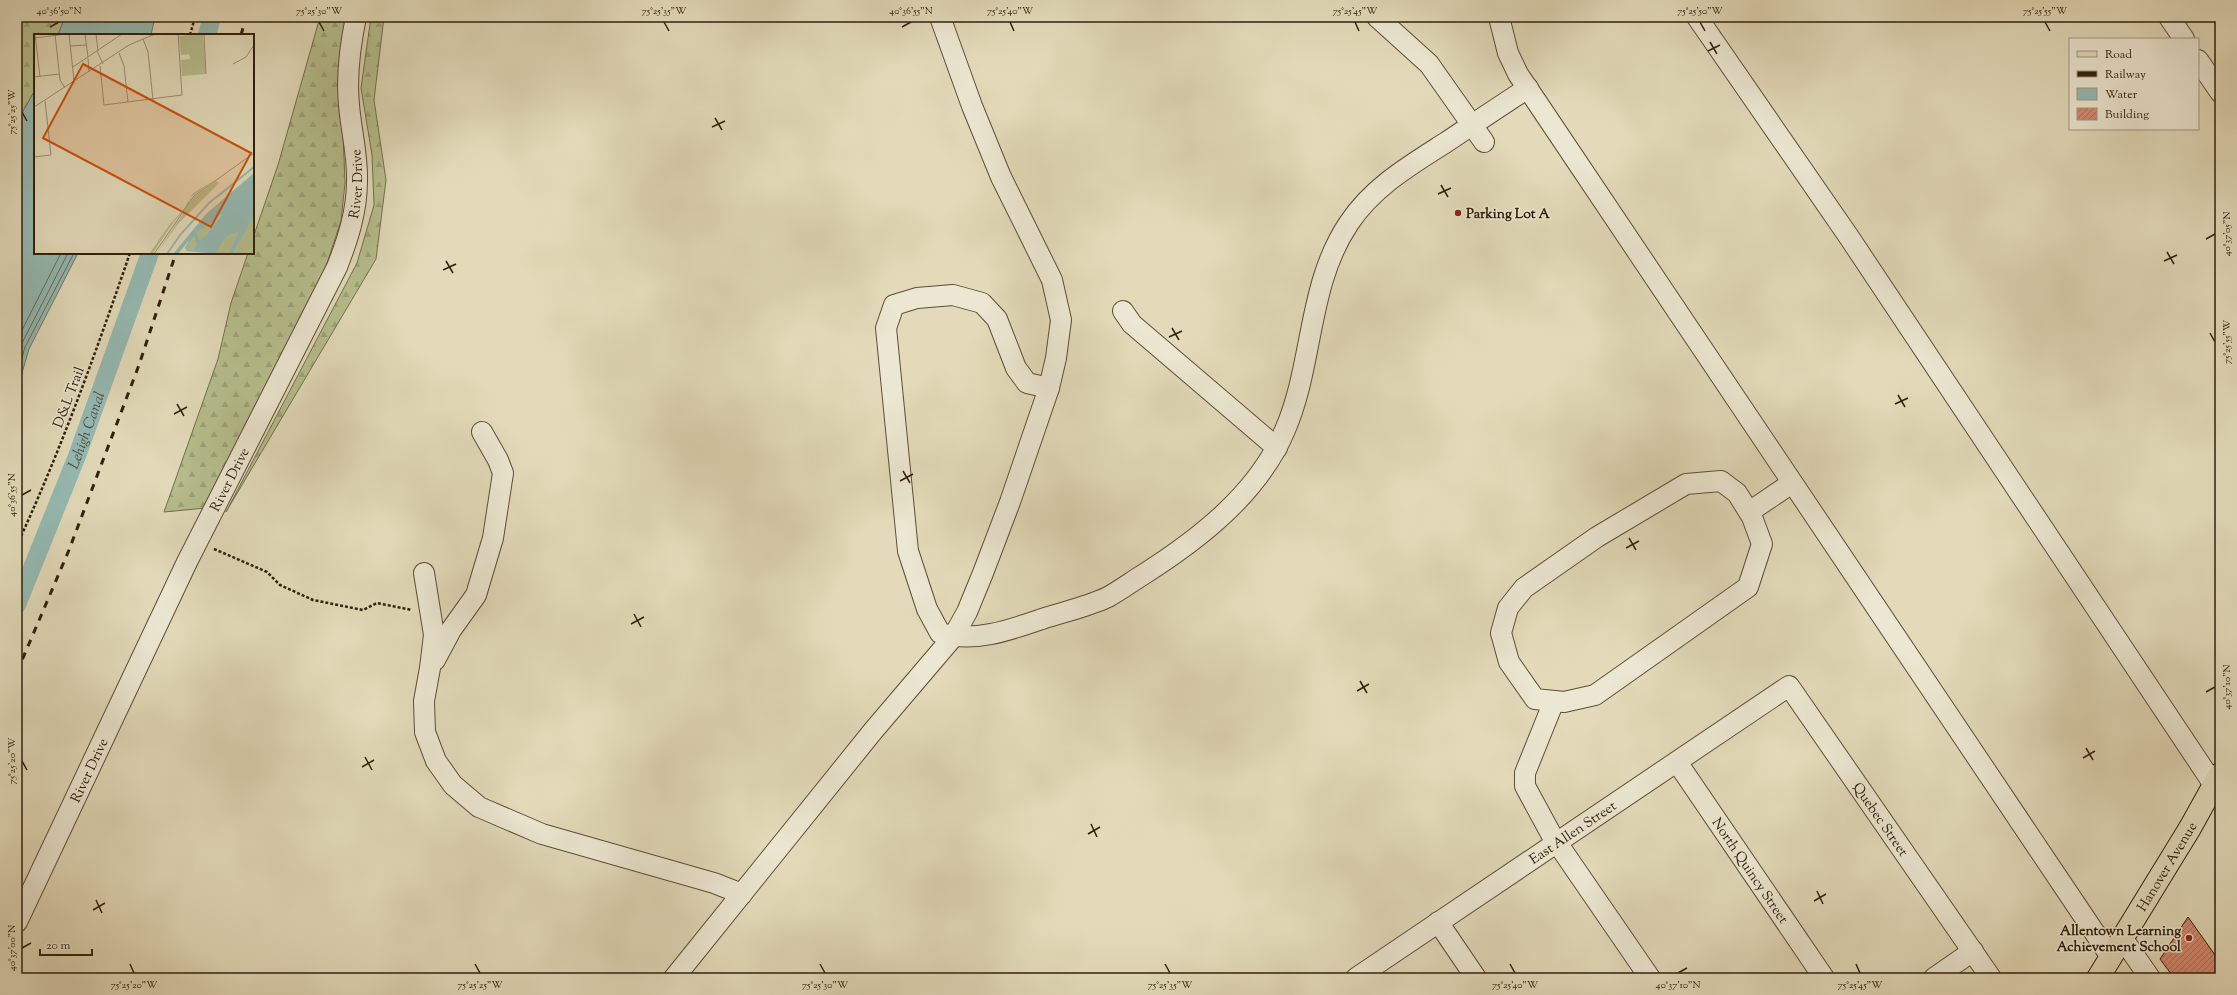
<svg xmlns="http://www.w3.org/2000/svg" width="2237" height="995" viewBox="0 0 2237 995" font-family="'Sorts Mill Goudy',serif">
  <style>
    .forest { fill: url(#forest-firs); stroke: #736f4c }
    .water { fill: #95bab3; stroke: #6d7c70 }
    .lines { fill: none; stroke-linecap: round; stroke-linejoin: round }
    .shore { stroke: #626d60; stroke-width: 1 }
    .canal { stroke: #95bab3; stroke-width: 18 }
    .building { fill: url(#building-hatch); stroke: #30200c }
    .minor-casing { stroke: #5c4e37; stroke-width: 22 }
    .major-casing { stroke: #30200c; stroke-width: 24 }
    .path { stroke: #30200c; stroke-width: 2.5; stroke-dasharray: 3 2; stroke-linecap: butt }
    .minor { stroke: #ece7d2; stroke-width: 20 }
    .major { stroke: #e2dab9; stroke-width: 22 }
    .rail { stroke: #30200c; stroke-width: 3; stroke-dasharray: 7 7; stroke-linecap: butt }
    .ticks { fill: none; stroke: #30200c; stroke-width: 1.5 }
    .poi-dot { fill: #8f2418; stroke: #ece7d2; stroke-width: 1.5 }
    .labels { text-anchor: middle; stroke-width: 3; stroke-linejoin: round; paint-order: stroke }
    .street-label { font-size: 14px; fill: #30200c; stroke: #ece7d2 }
    .poi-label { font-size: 14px; font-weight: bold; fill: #30200c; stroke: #ece7d2; text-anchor: start }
    .water-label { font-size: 15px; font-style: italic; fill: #4e4e3e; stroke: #ece7d2 }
    .inset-river { fill: none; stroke: #95bab3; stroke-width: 2 }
    .inset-road { fill: none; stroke: #9b9074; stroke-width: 1 }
    .view { fill: #cc500c; fill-opacity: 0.15; stroke: #cc500c; stroke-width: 2 }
    .inset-edge { fill: none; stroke: #30200c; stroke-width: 2 }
    .neatline { fill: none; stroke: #30200c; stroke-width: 1.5 }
    .ticks-label { font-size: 10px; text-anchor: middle; fill: #30200c }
  </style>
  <defs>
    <pattern id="forest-firs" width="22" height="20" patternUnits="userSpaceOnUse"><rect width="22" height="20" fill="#b6be8d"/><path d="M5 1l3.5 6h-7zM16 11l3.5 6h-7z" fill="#9da378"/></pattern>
    <pattern id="building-hatch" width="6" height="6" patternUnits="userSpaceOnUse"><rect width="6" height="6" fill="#d38a71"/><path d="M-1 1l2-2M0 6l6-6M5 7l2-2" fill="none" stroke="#ac705b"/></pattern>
  </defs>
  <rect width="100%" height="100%" fill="#e2dab9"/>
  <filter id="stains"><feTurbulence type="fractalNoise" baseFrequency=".005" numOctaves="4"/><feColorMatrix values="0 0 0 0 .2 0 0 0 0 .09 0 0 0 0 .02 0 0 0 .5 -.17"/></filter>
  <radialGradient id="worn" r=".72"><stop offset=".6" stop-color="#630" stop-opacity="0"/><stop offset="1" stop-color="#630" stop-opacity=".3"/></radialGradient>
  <path class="forest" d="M17,17H65L58,35H35V90L17,122Z
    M320,17H350L343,133L345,183L341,221L325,269L206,508L164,512L218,359L231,303L248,253H253V238L278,165Z
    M371,17H384L374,100L386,180L376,259L226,512L357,263L374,205L372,155L361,88Z"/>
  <path class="water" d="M65,17H155L151,35H58Z
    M35,90V253H78L29,349L17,390V122Z"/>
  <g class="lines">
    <path class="shore" d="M17,340L61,253
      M17,358L21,345L68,253
      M17,376L25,347L74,253"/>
    <g class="canal">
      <path d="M207,35L212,17"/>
      <path id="s1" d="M17,605L77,456L150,253"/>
    </g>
  </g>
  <path class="building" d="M2188,917L2220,962V978H2174L2160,959Z"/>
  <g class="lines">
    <g class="minor-casing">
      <g id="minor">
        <path d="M1377,17L1429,64L1484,142"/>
        <path d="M1499,17L1508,53L1518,74L2111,957"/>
        <path d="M1697,17L1849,237L2214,785"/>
        <path d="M2169,17L2184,39"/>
        <path d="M2198,60L2220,92"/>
        <path d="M1123,311L1132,324L1277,448"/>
        <path d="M1049,388L1027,383L1016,368L997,319L982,303L953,295L917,298L894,305L886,328L908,551L927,609L940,633C974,643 1010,630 1042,619C1063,612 1087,607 1108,597C1119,591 1130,583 1141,576C1198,540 1258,494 1285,430C1314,363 1307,285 1349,223C1373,187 1409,166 1445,143C1472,125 1500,106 1528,88"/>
        <path d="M1721,481L1737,493L1752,517L1762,544L1748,587L1595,695L1564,702L1535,699L1509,662L1501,633L1508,608L1524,588L1597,537L1686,484Z"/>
        <path d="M1749,512L1792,483"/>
        <path d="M424,573L434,635L430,668L424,701L425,732L436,761L453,785L479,807L542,834L714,883L742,894"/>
        <path d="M435,660L451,630L476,595L493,538L503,473L498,460L482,432"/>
        <path d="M1554,701L1525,773V786L1551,834L1650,978"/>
        <path id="s2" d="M1677,762L1824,978"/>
        <path id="s3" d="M17,922L187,562L337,267C348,239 357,211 357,181C358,156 351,130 349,105C346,75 350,46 356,17"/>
        <path d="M1438,922L1476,978"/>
        <path d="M2123,939L2150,978"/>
        <path d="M674,978L873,731L953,637L967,612L983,573L1010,502L1049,388L1056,358L1061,320L1052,280L1001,177L972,106L940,17"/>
        <path id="s4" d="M1356,978L1789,686L1991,978"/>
        <path d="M1934,978L1973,951"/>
      </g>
    </g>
    <g class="major-casing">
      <g id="major">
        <path id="s5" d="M2098,978L2190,828L2220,774"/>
      </g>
    </g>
    <path class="path" d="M190,35L195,17
      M17,545C61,450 96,352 130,253
      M214,549L267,572L280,585L313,600L363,610L377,603L412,610"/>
    <use href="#minor" class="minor"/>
    <use href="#major" class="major"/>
    <path class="rail" d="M241,35L246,17
      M17,672L69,550L139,365L176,253"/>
  </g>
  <path class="ticks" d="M319,22L324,31M664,22L669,31M1010,22L1014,31M1355,22L1359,31M1700,22L1705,31M2045,22L2050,31M50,27L59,22M902,27L911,22M1710,42L1717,54M1708,51L1720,45M22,112L27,121M715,118L722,130M712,127L725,121M1441,185L1448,197M1438,194L1451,188M2206,239L2215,234M2167,252L2174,264M446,261L453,273M2164,261L2177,255M443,270L456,264M1172,328L1179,340M2210,333L2215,342M1169,337L1182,331M1898,395L1905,407M177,404L184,416M1895,404L1908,398M174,414L187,407M903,471L910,483M900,481L913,474M22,495L31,490M1629,538L1636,550M1626,548L1639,541M634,614L641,627M631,624L644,617M1360,681L1367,693M1357,691L1369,684M2206,692L2215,687M2086,748L2093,760M365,757L372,770M2083,758L2095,751M22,761L27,770M362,767L374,760M1091,824L1097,837M1088,834L1100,827M1817,891L1823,904M96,900L102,913M1814,901L1826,894M93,910L105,903M22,948L31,943M130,964L134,973M475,964L480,973M820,964L825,973M1165,964L1170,973M1510,964L1515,973M1856,964L1860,973M1678,973L1687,968"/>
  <g class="poi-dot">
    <circle cx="1458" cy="213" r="4"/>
    <circle cx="2189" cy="938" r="4"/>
  </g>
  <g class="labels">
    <g class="street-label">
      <text dy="5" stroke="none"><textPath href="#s3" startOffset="815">River Drive</textPath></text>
      <text transform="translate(68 397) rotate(-69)" y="5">D&amp;L Trail</text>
      <text dy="5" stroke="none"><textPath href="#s3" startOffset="491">River Drive</textPath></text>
      <text dy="5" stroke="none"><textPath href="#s3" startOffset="168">River Drive</textPath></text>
      <text dy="5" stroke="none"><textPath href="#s4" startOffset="684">Quebec Street</textPath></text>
      <text dy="5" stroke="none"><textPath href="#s4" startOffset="261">East Allen Street</textPath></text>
      <text dy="5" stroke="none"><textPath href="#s5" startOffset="131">Hanover Avenue</textPath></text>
      <text dy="5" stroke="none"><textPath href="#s2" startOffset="131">North Quincy Street</textPath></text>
    </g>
    <g class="poi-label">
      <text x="1466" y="218">Parking Lot A</text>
      <text x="2181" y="935" text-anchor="end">Allentown Learning<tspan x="2181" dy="16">Achievement School</tspan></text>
    </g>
    <g class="water-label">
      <text dy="5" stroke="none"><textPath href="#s1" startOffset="188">Lehigh Canal</textPath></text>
    </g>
  </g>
  <g transform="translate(34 34)">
    <rect width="220" height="220" fill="#e2dab9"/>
    <path d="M181,146L157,163L154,172L139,189L119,219L115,220L136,190L149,176L159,159ZM182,147L185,149L144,190L122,220L160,163ZM188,179L173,200L166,207L163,199ZM204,198L194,220H181L192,203ZM160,202L162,211L159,216H155L153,213Z" fill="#b6be8d"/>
    <path d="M169,0L172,40L148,42L147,26L156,25L155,20L147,21L145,2Z" fill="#b6be8d"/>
    <path d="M220,182V220H199L216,189Z" fill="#b6be8d"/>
    <path d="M220,139V182L199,220H194L204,198L192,203L181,220L153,217L151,214L155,206L144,220H139L173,179ZM188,180L173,200L166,206L163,199ZM160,202L162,211L159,216H155L153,213Z" fill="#95bab3" fill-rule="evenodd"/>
    <path class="inset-river" d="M133,220L146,201L175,169L220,133"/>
    <path class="inset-road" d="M1,0L6,43M21,0L26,46L31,54M35,0L40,47M51,0L54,23M62,0L64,17M170,0L172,40M0,4L32,0M109,5L114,18L119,66M36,12L52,11M63,17L69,30M85,19L90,32L94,68M54,24L55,38M199,30L212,23L220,11M66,32L70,71L148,61L144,0M39,33L88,0M0,43L25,40M0,73L95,11L121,0M0,123L17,121L11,67M120,220L160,162L220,119"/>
    <path class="view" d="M49,30L217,119L177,193L9,104Z"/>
    <rect width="220" height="220" class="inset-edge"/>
  </g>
  <rect width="2237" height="995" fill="none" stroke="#e2dab9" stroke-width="44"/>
  <rect x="2069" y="38" width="130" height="92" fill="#ece7d2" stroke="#a19783"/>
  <rect x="2077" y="51" width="20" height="6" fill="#e2dab9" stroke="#a19783"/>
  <text x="2105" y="58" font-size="12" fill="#30200c">Road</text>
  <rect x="2077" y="71" width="20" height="6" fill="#30200c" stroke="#a19783"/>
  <text x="2105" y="78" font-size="12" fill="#30200c">Railway</text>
  <rect x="2077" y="88" width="20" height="12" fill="#95bab3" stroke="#a19783"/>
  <text x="2105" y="98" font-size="12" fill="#30200c">Water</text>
  <rect x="2077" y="108" width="20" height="12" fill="url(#building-hatch)" stroke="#a19783"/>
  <text x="2105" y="118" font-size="12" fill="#30200c">Building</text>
  <path d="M40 949v6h52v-6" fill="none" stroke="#30200c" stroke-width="2"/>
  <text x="46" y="949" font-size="12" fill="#30200c" stroke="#ece7d2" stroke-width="3" paint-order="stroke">20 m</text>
  <rect x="22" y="22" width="2193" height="951" class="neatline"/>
  <g class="ticks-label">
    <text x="59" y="14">40°36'50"N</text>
    <text x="319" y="14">75°25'30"W</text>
    <text x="664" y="14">75°25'35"W</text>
    <text x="911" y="14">40°36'55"N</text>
    <text x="1010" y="14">75°25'40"W</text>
    <text x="1355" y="14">75°25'45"W</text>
    <text x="1700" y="14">75°25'50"W</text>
    <text x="2045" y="14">75°25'55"W</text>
    <text transform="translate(11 112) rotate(-90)" y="4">75°25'25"W</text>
    <text transform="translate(2226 234) rotate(-90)" y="4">40°37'05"N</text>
    <text transform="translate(2226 342) rotate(-90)" y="4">75°25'55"W</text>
    <text transform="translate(11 495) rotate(-90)" y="4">40°36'55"N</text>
    <text transform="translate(2226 687) rotate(-90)" y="4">40°37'10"N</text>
    <text transform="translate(11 761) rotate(-90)" y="4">75°25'20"W</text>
    <text transform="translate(11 948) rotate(-90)" y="4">40°37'00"N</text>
    <text x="134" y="988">75°25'20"W</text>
    <text x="480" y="988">75°25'25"W</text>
    <text x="825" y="988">75°25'30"W</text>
    <text x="1170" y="988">75°25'35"W</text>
    <text x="1515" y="988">75°25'40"W</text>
    <text x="1678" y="988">40°37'10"N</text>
    <text x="1860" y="988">75°25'45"W</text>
  </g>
  <rect width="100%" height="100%" filter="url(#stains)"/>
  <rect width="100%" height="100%" fill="url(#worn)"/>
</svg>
